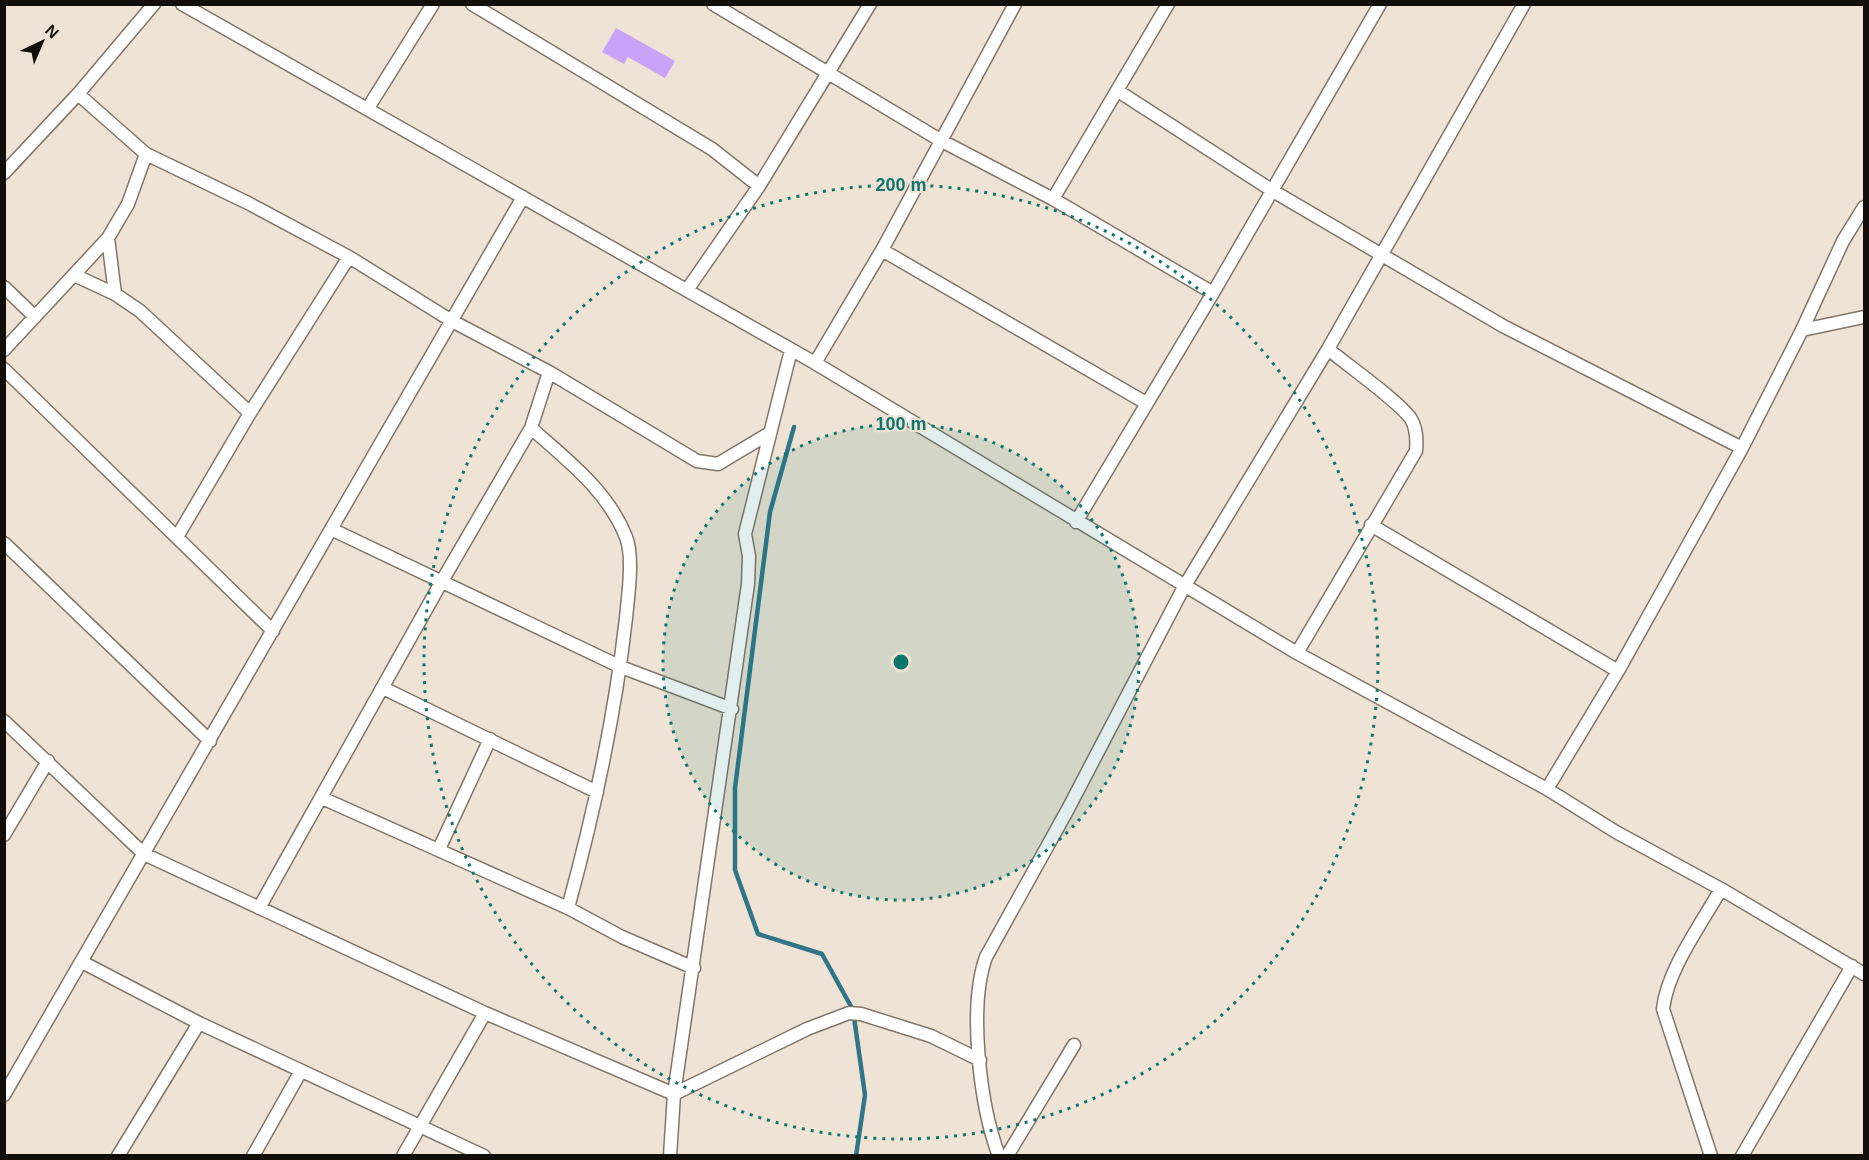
<svg xmlns="http://www.w3.org/2000/svg" width="1869" height="1160" viewBox="0 0 1869 1160" font-family="Helvetica,sans-serif">
  <style>
    .lines { fill: none; stroke-linecap: round; stroke-linejoin: round }
    .stream { stroke: #307688; stroke-width: 4.5 }
    .building { fill: #c7a3f9 }
    .street-casing { stroke: #807669; stroke-width: 15 }
    .street { stroke: #fff; stroke-width: 12 }
    .ring { fill: none; stroke: #0f766e; stroke-width: 3; stroke-dasharray: 3 6 }
    .centre { fill: #0f766e; stroke: #eee3d4; stroke-width: 3 }
    .ring-label { font-size: 18px; text-anchor: middle; font-weight: bold; fill: #0f766e; stroke: #eee3d4; stroke-width: 4.5; stroke-linejoin: round; paint-order: stroke }
  </style>
  <rect width="100%" height="100%" fill="#eee3d4"/>
  <g class="lines">
    <path class="stream" d="M794,427L770,512L735,788V870L758,934L822,954L853,1010L865,1095L856,1156"/>
  </g>
  <path class="building" d="M616,28L675,61L665,78L628,57L624,64L602,52Z"/>
  <g class="lines">
    <g class="street-casing">
      <path id="street" d="M182,4L815,363L1297,653L1547,789L1616,832L1721,889L1864,974
        M472,4L712,149L759,186
        M713,4L940,140L1053,199L1213,293
        M1118,91L1273,191L1503,326L1742,448
        M78,94L146,154L248,203L349,257L452,321L549,372L697,461L718,464L770,433
        M368,108L433,4
        M4,173L78,94L154,4
        M1053,199L1168,4
        M108,238L115,294
        M882,250L1146,403
        M74,275L115,294L140,311L250,413
        M4,287L35,317
        M687,290L759,186L870,4
        M1802,330L1864,317
        M4,350L108,238L128,204L146,154
        M815,363L882,250L1015,4
        M4,369L273,631
        M531,428C567,460 608,491 626,537C634,557 628,596 626,618C615,716 594,813 568,908
        M1076,522L1213,293L1380,4
        M1371,525L1618,671
        M331,529L621,667L732,709
        M177,537L250,413L349,257
        M4,543L210,741
        M1297,653L1416,451C1417,440 1417,429 1411,419C1400,402 1347,365 1328,349
        M383,688L597,792
        M4,721L144,854L485,1013L674,1094L807,1029L849,1013L861,1014L931,1036L980,1060
        M1547,789L1618,671L1742,448L1802,330L1843,241L1864,207
        M322,798L568,908L622,937L694,968
        M4,835L48,761
        M439,849L490,739
        M259,908L442,581L531,428L549,372
        M82,962L199,1023L118,1156
        M199,1023L484,1156
        M4,1095L523,197
        M253,1156L301,1071
        M403,1156L485,1013
        M670,1156L674,1094L748,584L749,556L745,534L791,350
        M999,1156C980,1106 968,1007 986,957L1068,809L1184,587L1328,349L1524,4
        M1007,1156L1074,1045
        M1711,1156L1663,1009C1667,970 1702,923 1721,889
        M1742,1156L1852,966"/>
    </g>
    <use href="#street" class="street"/>
  </g>
  <circle cx="901" cy="662" r="238" fill="#0f766e" fill-opacity=".12"/>
  <g class="ring">
    <circle cx="901" cy="662" r="238"/>
    <circle cx="901" cy="662" r="477"/>
  </g>
  <circle cx="901" cy="662" r="9" class="centre"/>
  <g class="ring-label">
    <text x="901" y="191">200 m</text>
    <text x="901" y="430">100 m</text>
  </g>
  <rect width="1869" height="1160" fill="none" stroke="#120e09" stroke-width="12"/>
  <g transform="translate(42 42) rotate(44)" stroke="#eee3d4" stroke-width="4.5" paint-order="stroke">
  <path d="M0-4.5L10 22L0 15L-10 22Z" fill="#120e09"/>
  <text y="-9" font-size="16" font-weight="bold" text-anchor="middle" fill="#120e09">N</text>
  </g>
</svg>
